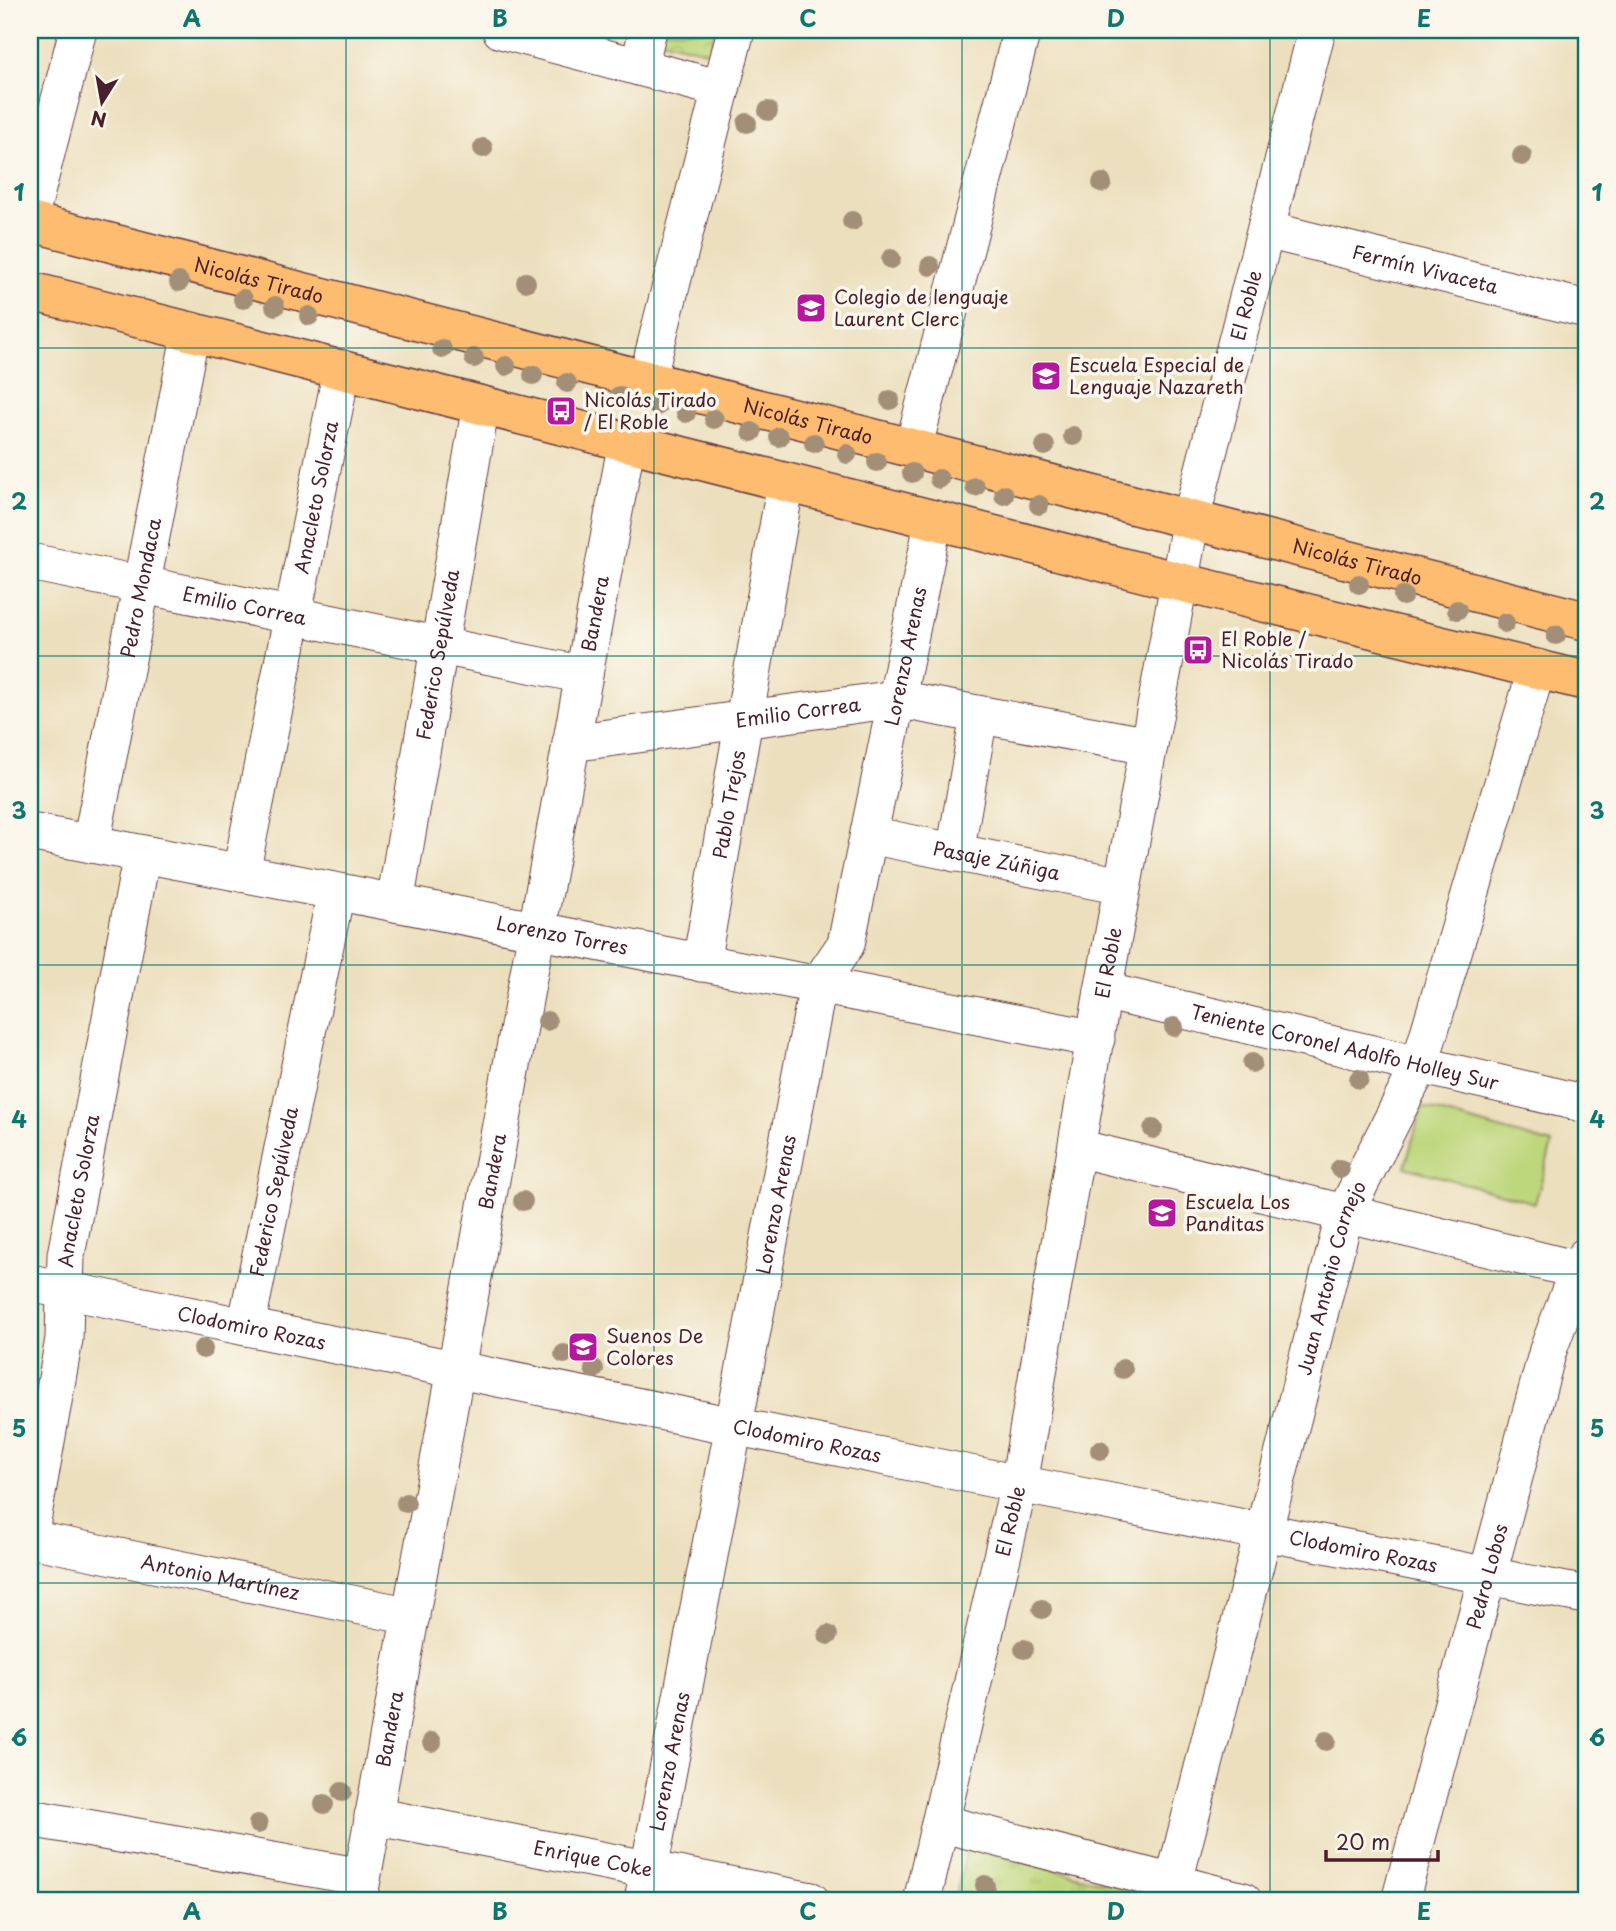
<svg xmlns="http://www.w3.org/2000/svg" width="1616" height="1931" viewBox="0 0 1616 1931" font-family="'Playpen Sans',sans-serif">
  <style>
    .grass { fill: url(#grass-tufts); stroke: #847b54; stroke-width: 2 }
    .park { fill: url(#park-crowns); stroke: #847b54; stroke-width: 2 }
    .pitch { fill: #bdd77c; stroke: #847b54; stroke-width: 2 }
    .lines { fill: none; stroke-linecap: round; stroke-linejoin: round }
    .minor-casing { stroke: #623c41; stroke-width: 39 }
    .major-casing { stroke: #623c41; stroke-width: 41 }
    .minor { stroke: #fff; stroke-width: 37 }
    .major { stroke: #fdbc70; stroke-width: 38 }
    .tree { fill: #a38f78 }
    .grid { fill: none; stroke: #0f766e; stroke-width: 2; stroke-opacity: 0.55 }
    .labels { text-anchor: middle; stroke-width: 7; stroke-linejoin: round; paint-order: stroke }
    .street-label { font-size: 19px; fill: #4a1f2b; stroke: #fbf7ec }
    .poi-label { font-size: 19px; fill: #4a1f2b; stroke: #fbf7ec; text-anchor: start }
    .neatline { fill: none; stroke: #0f766e; stroke-width: 2.5 }
    .grid-label { font-size: 23px; text-anchor: middle; font-weight: bold; fill: #0f766e }
  </style>
  <defs>
    <pattern id="grass-tufts" width="24" height="20" patternUnits="userSpaceOnUse" patternTransform="scale(1.75)"><rect width="24" height="20" fill="#bdd77c"/><path d="M3 7l-1-3M5 7V3M7 7l1-3M15 17l-1-3M17 17v-4M19 17l1-3" fill="none" stroke="#a4b86b"/></pattern>
    <pattern id="park-crowns" width="20" height="18" patternUnits="userSpaceOnUse" patternTransform="scale(1.75)"><rect width="20" height="18" fill="#bdd77c"/><path d="M2 6a3 3 0 1 1 6 0M12 15a3 3 0 1 1 6 0" fill="none" stroke="#a4b86b"/></pattern>
  </defs>
  <rect width="100%" height="100%" fill="#fbf7ec"/>
  <filter id="ink" filterUnits="userSpaceOnUse"><feTurbulence type="fractalNoise" baseFrequency=".0143" numOctaves="2"/><feDisplacementMap in="SourceGraphic" scale="14" xChannelSelector="R" yChannelSelector="G"/><feConvolveMatrix kernelMatrix="1 2 1 2 8 2 1 2 1" color-interpolation-filters="sRGB"/></filter>
  <filter id="wash" filterUnits="userSpaceOnUse"><feTurbulence type="fractalNoise" baseFrequency=".00686" numOctaves="4" result="noise"/><feDisplacementMap in="SourceGraphic" scale="28" xChannelSelector="R" yChannelSelector="G"/><feGaussianBlur stdDeviation="1.57" result="paint"/><feColorMatrix in="noise" values="0 0 0 0 0 0 0 0 0 0 0 0 0 0 0 0 0 1.4 0 .05"/><feComposite in="paint" operator="in"/></filter>
  <g filter="url(#wash)">
    <rect width="100%" height="100%" fill="#ecdfbd"/>
    <path class="grass" d="M968,1847L1158,1896L1157,1901H954Z"/>
    <path class="park" d="M663,30H715L710,52L660,40Z"/>
    <path class="pitch" d="M1422,1107L1552,1144L1535,1203L1405,1167Z"/>
  </g>
  <g filter="url(#ink)">
    <g class="lines">
      <g class="minor-casing">
        <g id="minor">
          <path d="M501,30L721,89"/>
          <path d="M639,67L648,30"/>
          <path d="M30,215L78,30"/>
          <path id="s1" d="M1266,230L1586,309"/>
          <path d="M647,380L736,30"/>
          <path d="M913,449L1022,30"/>
          <path id="s2" d="M30,562L584,675"/>
          <path id="s3" d="M571,743L896,699L1149,746"/>
          <path id="s4" d="M30,832L1096,1039"/>
          <path id="s5" d="M869,835L1122,886"/>
          <path id="s6" d="M91,844L191,331"/>
          <path d="M955,853L979,716"/>
          <path id="s7" d="M241,873L342,369"/>
          <path id="s8" d="M395,903L481,405"/>
          <path id="s9" d="M701,963L786,482"/>
          <path id="s10" d="M1103,991L1586,1104"/>
          <path d="M1077,1148L1578,1270"/>
          <path id="s11" d="M30,1283L1019,1484L1586,1595"/>
          <path id="s12" d="M246,1327L336,892"/>
          <path id="s13" d="M30,1532L64,1339L66,1255L142,854"/>
          <path id="s14" d="M30,1539L411,1616"/>
          <path id="s15" d="M373,1816L811,1901"/>
          <path d="M30,1818L362,1877"/>
          <path d="M940,1823L1243,1901"/>
          <path id="s16" d="M358,1901L627,441"/>
          <path id="s17" d="M643,1901L818,985L846,944L934,519"/>
          <path id="s18" d="M922,1901L1019,1484L1103,991L1191,519L1317,30"/>
          <path id="s19" d="M1169,1901L1345,1213L1419,1067L1537,668"/>
          <path id="s20" d="M1400,1901L1548,1350L1578,1270L1586,1256"/>
        </g>
      </g>
      <g class="major-casing">
        <g id="major">
          <path id="s21" d="M30,222L1586,621"/>
          <path d="M30,291L1180,582L1586,681"/>
        </g>
      </g>
      <use href="#minor" class="minor"/>
      <use href="#major" class="major"/>
    </g>
    <g class="tree">
      <circle cx="768" cy="111" r="10"/>
      <circle cx="747" cy="123" r="10"/>
      <circle cx="483" cy="148" r="10"/>
      <circle cx="1522" cy="156" r="10"/>
      <circle cx="1102" cy="183" r="10"/>
      <circle cx="852" cy="221" r="10"/>
      <circle cx="891" cy="259" r="10"/>
      <circle cx="930" cy="266" r="10"/>
      <circle cx="179" cy="282" r="10"/>
      <circle cx="526" cy="282" r="10"/>
      <circle cx="243" cy="299" r="10"/>
      <circle cx="275" cy="306" r="10"/>
      <circle cx="309" cy="316" r="10"/>
      <circle cx="442" cy="349" r="10"/>
      <circle cx="474" cy="358" r="10"/>
      <circle cx="506" cy="366" r="10"/>
      <circle cx="533" cy="375" r="10"/>
      <circle cx="567" cy="383" r="10"/>
      <circle cx="619" cy="396" r="10"/>
      <circle cx="890" cy="400" r="10"/>
      <circle cx="657" cy="406" r="10"/>
      <circle cx="686" cy="413" r="10"/>
      <circle cx="714" cy="419" r="10"/>
      <circle cx="752" cy="432" r="10"/>
      <circle cx="1073" cy="436" r="10"/>
      <circle cx="779" cy="437" r="10"/>
      <circle cx="814" cy="443" r="10"/>
      <circle cx="1045" cy="446" r="10"/>
      <circle cx="847" cy="454" r="10"/>
      <circle cx="877" cy="462" r="10"/>
      <circle cx="912" cy="473" r="10"/>
      <circle cx="939" cy="479" r="10"/>
      <circle cx="975" cy="487" r="10"/>
      <circle cx="1004" cy="495" r="10"/>
      <circle cx="1039" cy="505" r="10"/>
      <circle cx="1359" cy="584" r="10"/>
      <circle cx="1403" cy="596" r="10"/>
      <circle cx="1457" cy="610" r="10"/>
      <circle cx="1505" cy="623" r="10"/>
      <circle cx="1556" cy="635" r="10"/>
      <circle cx="547" cy="1021" r="10"/>
      <circle cx="1174" cy="1027" r="10"/>
      <circle cx="1252" cy="1063" r="10"/>
      <circle cx="1359" cy="1079" r="10"/>
      <circle cx="1153" cy="1129" r="10"/>
      <circle cx="1340" cy="1169" r="10"/>
      <circle cx="523" cy="1201" r="10"/>
      <circle cx="203" cy="1349" r="10"/>
      <circle cx="564" cy="1354" r="10"/>
      <circle cx="594" cy="1369" r="10"/>
      <circle cx="1123" cy="1369" r="10"/>
      <circle cx="1100" cy="1450" r="10"/>
      <circle cx="406" cy="1503" r="10"/>
      <circle cx="1042" cy="1609" r="10"/>
      <circle cx="828" cy="1635" r="10"/>
      <circle cx="1024" cy="1649" r="10"/>
      <circle cx="1326" cy="1741" r="10"/>
      <circle cx="432" cy="1742" r="10"/>
      <circle cx="342" cy="1792" r="10"/>
      <circle cx="324" cy="1804" r="10"/>
      <circle cx="258" cy="1824" r="10"/>
      <circle cx="985" cy="1885" r="10"/>
    </g>
  </g>
  <path class="grid" d="M346,30V1901M654,30V1901M962,30V1901M1270,30V1901M30,348H1586M30,656H1586M30,965H1586M30,1274H1586M30,1583H1586"/>
  <defs>
    <g id="school-square" transform="scale(1.575)"><rect x="-9" y="-9" width="18" height="18" rx="4" fill="#b5179e" stroke="#fbf7ec"/><path d="M0-5L7-2L0 1L-7-2ZM-4 1L0 2.5L4 1V4Q0 6-4 4Z" fill="#fff"/></g>
    <g id="bus-square" transform="scale(1.575)"><rect x="-9" y="-9" width="18" height="18" rx="4" fill="#b5179e" stroke="#fbf7ec"/><path d="M-5-6H5V4H4V6H2V4H-2V6H-4V4H-5ZM-3.5-4V0h7V-4ZM-3.5 1.2v1.5H-2V1.2ZM2 1.2v1.5H3.5V1.2Z" fill="#fff"/></g>
  </defs>
  <g fill-rule="evenodd">
    <use href="#school-square" x="811" y="308"/>
    <use href="#school-square" x="1046" y="376"/>
    <use href="#bus-square" x="561" y="411"/>
    <use href="#bus-square" x="1198" y="650"/>
    <use href="#school-square" x="1162" y="1213"/>
    <use href="#school-square" x="583" y="1347"/>
  </g>
  <g class="labels">
    <g class="street-label">
      <text dy="7" stroke="none"><textPath href="#s1" startOffset="164">Fermín Vivaceta</textPath></text>
      <text dy="7" stroke="none"><textPath href="#s21" startOffset="236">Nicolás Tirado</textPath></text>
      <text dy="7" stroke="none"><textPath href="#s18" startOffset="1629">El Roble</textPath></text>
      <text dy="7" stroke="none"><textPath href="#s21" startOffset="803">Nicolás Tirado</textPath></text>
      <text dy="7" stroke="none"><textPath href="#s7" startOffset="383">Anacleto Solorza</textPath></text>
      <text dy="7" stroke="none"><textPath href="#s21" startOffset="1370">Nicolás Tirado</textPath></text>
      <text dy="7" stroke="none"><textPath href="#s6" startOffset="261">Pedro Mondaca</textPath></text>
      <text dy="7" stroke="none"><textPath href="#s2" startOffset="219">Emilio Correa</textPath></text>
      <text dy="7" stroke="none"><textPath href="#s16" startOffset="1309">Bandera</textPath></text>
      <text dy="7" stroke="none"><textPath href="#s8" startOffset="252">Federico Sepúlveda</textPath></text>
      <text dy="7" stroke="none"><textPath href="#s17" startOffset="1276">Lorenzo Arenas</textPath></text>
      <text dy="7" stroke="none"><textPath href="#s3" startOffset="229">Emilio Correa</textPath></text>
      <text dy="7" stroke="none"><textPath href="#s9" startOffset="161">Pablo Trejos</textPath></text>
      <text dy="7" stroke="none"><textPath href="#s5" startOffset="130">Pasaje Zúñiga</textPath></text>
      <text dy="7" stroke="none"><textPath href="#s4" startOffset="542">Lorenzo Torres</textPath></text>
      <text dy="7" stroke="none"><textPath href="#s18" startOffset="957">El Roble</textPath></text>
      <text dy="7" stroke="none"><textPath href="#s10" startOffset="248">Teniente Coronel Adolfo Holley Sur</textPath></text>
      <text dy="7" stroke="none"><textPath href="#s16" startOffset="742">Bandera</textPath></text>
      <text dy="7" stroke="none"><textPath href="#s12" startOffset="138">Federico Sepúlveda</textPath></text>
      <text dy="7" stroke="none"><textPath href="#s13" startOffset="345">Anacleto Solorza</textPath></text>
      <text dy="7" stroke="none"><textPath href="#s17" startOffset="709">Lorenzo Arenas</textPath></text>
      <text dy="7" stroke="none"><textPath href="#s19" startOffset="644">Juan Antonio Cornejo</textPath></text>
      <text dy="7" stroke="none"><textPath href="#s11" startOffset="226">Clodomiro Rozas</textPath></text>
      <text dy="7" stroke="none"><textPath href="#s11" startOffset="793">Clodomiro Rozas</textPath></text>
      <text dy="7" stroke="none"><textPath href="#s18" startOffset="390">El Roble</textPath></text>
      <text dy="7" stroke="none"><textPath href="#s11" startOffset="1360">Clodomiro Rozas</textPath></text>
      <text dy="7" stroke="none"><textPath href="#s20" startOffset="336">Pedro Lobos</textPath></text>
      <text dy="7" stroke="none"><textPath href="#s14" startOffset="194">Antonio Martínez</textPath></text>
      <text dy="7" stroke="none"><textPath href="#s16" startOffset="175">Bandera</textPath></text>
      <text dy="7" stroke="none"><textPath href="#s17" startOffset="142">Lorenzo Arenas</textPath></text>
      <text dy="7" stroke="none"><textPath href="#s15" startOffset="224">Enrique Coke</textPath></text>
    </g>
    <g class="poi-label">
      <text x="834" y="304">Colegio de lenguaje<tspan x="834" dy="22">Laurent Clerc</tspan></text>
      <text x="1069" y="372">Escuela Especial de<tspan x="1069" dy="22">Lenguaje Nazareth</tspan></text>
      <text x="584" y="407">Nicolás Tirado<tspan x="584" dy="22">/ El Roble</tspan></text>
      <text x="1221" y="646">El Roble /<tspan x="1221" dy="22">Nicolás Tirado</tspan></text>
      <text x="1185" y="1209">Escuela Los<tspan x="1185" dy="22">Panditas</tspan></text>
      <text x="606" y="1343">Suenos De<tspan x="606" dy="22">Colores</tspan></text>
    </g>
  </g>
  <rect width="1616" height="1931" fill="none" stroke="#fbf7ec" stroke-width="77"/>
  <g transform="translate(102 102) rotate(191)" stroke="#fbf7ec" stroke-width="5" paint-order="stroke">
  <path d="M0-5L12 26L0 18L-12 26Z" fill="#4a1f2b"/>
  <text y="-10" font-size="19" font-weight="bold" text-anchor="middle" fill="#4a1f2b">N</text>
  </g>
  <path d="M1326 1850v10h112v-10" fill="none" stroke="#4a1f2b" stroke-width="3.5"/>
  <text x="1336" y="1850" font-size="21" fill="#4a1f2b" stroke="#fbf7ec" stroke-width="5" paint-order="stroke">20 m</text>
  <rect x="38" y="38" width="1540" height="1854" class="neatline"/>
  <g class="grid-label">
    <text x="192" y="27">A</text>
    <text x="500" y="27">B</text>
    <text x="808" y="27">C</text>
    <text x="1116" y="27">D</text>
    <text x="1424" y="27">E</text>
    <text x="19" y="201">1</text>
    <text x="1597" y="201">1</text>
    <text x="19" y="510">2</text>
    <text x="1597" y="510">2</text>
    <text x="19" y="819">3</text>
    <text x="1597" y="819">3</text>
    <text x="19" y="1128">4</text>
    <text x="1597" y="1128">4</text>
    <text x="19" y="1437">5</text>
    <text x="1597" y="1437">5</text>
    <text x="19" y="1746">6</text>
    <text x="1597" y="1746">6</text>
    <text x="192" y="1920">A</text>
    <text x="500" y="1920">B</text>
    <text x="808" y="1920">C</text>
    <text x="1116" y="1920">D</text>
    <text x="1424" y="1920">E</text>
  </g>
</svg>
